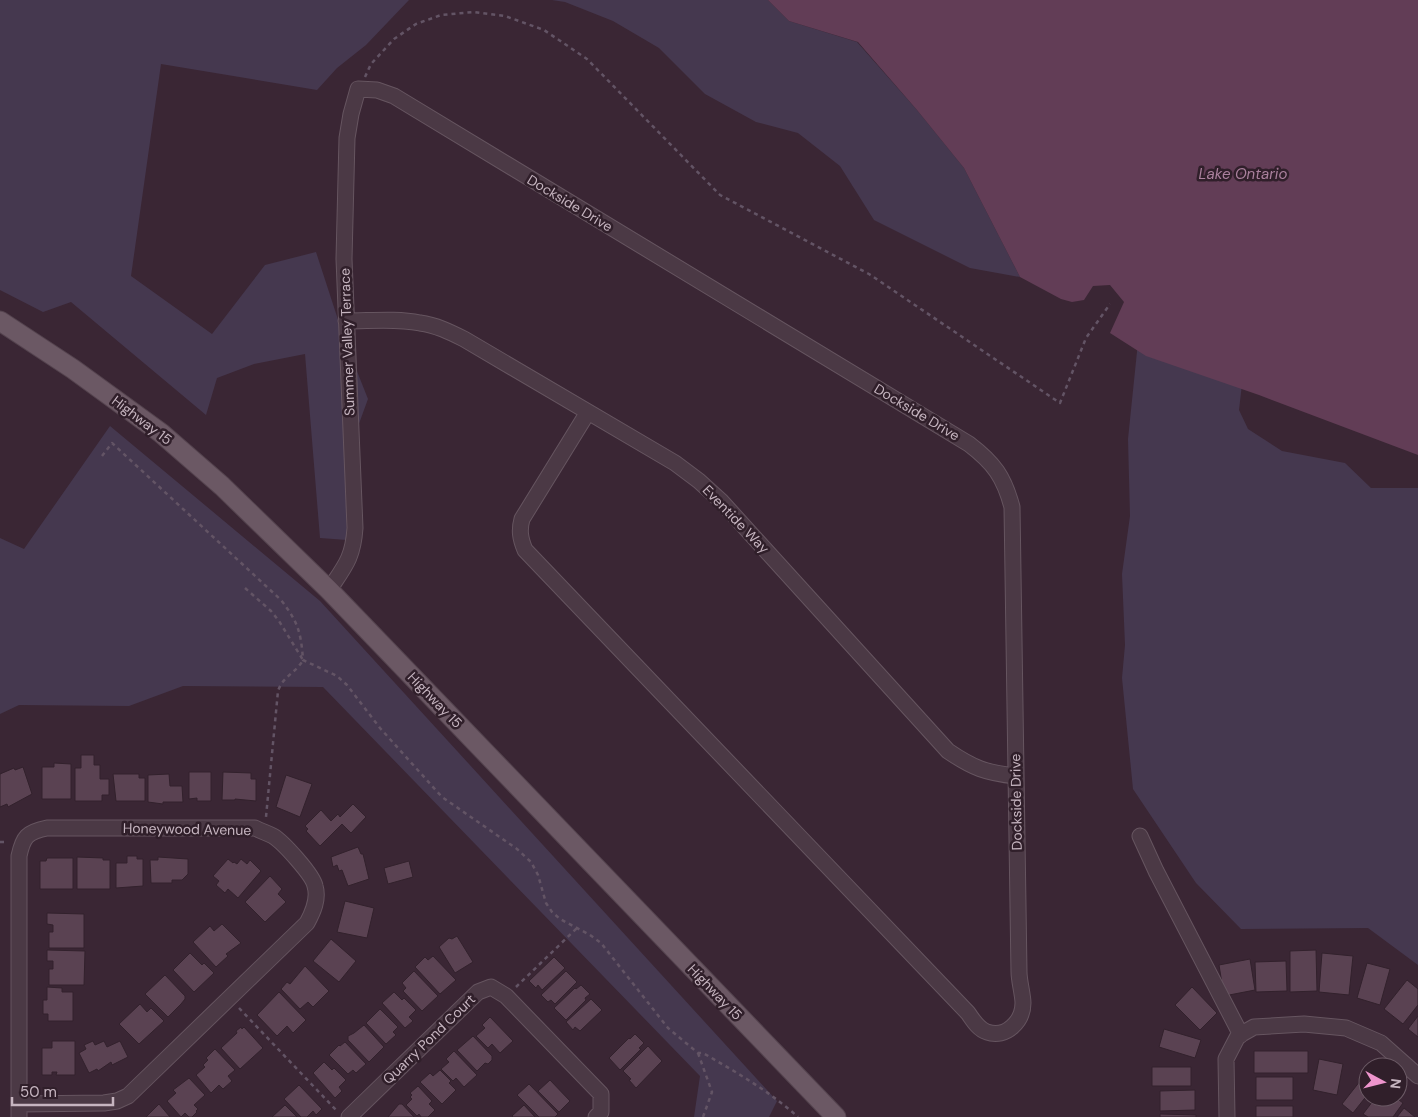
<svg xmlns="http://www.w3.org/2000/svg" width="1418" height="1117" viewBox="0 0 1418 1117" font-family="'DM Sans',sans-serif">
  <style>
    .green { fill: #45384f }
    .water { fill: #623d56 }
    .building { fill: #5a4252; stroke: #32212c }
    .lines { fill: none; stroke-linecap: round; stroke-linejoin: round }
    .minor-casing { stroke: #665560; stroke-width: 17 }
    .major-casing { stroke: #54434e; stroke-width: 21 }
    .path { stroke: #635465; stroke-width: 2.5; stroke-dasharray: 4 4; stroke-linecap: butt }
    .minor { stroke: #4b3945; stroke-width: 15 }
    .major { stroke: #6b5864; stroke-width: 19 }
    .labels { text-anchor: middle; stroke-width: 5; stroke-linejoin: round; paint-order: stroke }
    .street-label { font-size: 14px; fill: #c6b5c0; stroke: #301f2a }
    .water-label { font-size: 15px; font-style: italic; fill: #aa809d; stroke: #301f2a }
  </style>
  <rect width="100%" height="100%" fill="#3a2634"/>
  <path class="green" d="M0,0H409L366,45L337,68L317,90L161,64L131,276L212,334L265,265L316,252L345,341L368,399L345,462L347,540L320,538L305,354L254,364L217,378L206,415L71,302L43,312L0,290Z
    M552,0H768L789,21L857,42L917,110L964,168L1020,277L970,268L874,220L840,166L798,133L756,122L705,94L659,48L613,21L565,2Z
    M1138,342L1242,384L1239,410L1248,429L1282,451L1345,463L1371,488H1418V965L1368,928L1241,929L1196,883L1133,789L1122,678L1125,645L1122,574L1130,516L1128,439Z
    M110,426L320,601L777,1101L769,1117H694L700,1076L323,687L183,686L129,706L19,705L0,714V538L24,549Z"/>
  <path class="water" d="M768,0H1418V455L1259,395L1146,356L1110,333L1124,302L1110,285L1093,286L1084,300L1072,302L1061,299L1020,277L964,168L917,110L858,42L789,21Z"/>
  <path class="building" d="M81,755H94V765H100V779H109V795H102V801H75V768H81Z
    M54,763L71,764V799H42V767H54Z
    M23,767L32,794L8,807L7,804L0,807V774L14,768L15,770Z
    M189,772H211V801H197V798L189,799Z
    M223,772L251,773V779H256V801L235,799V800H222Z
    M113,774H139V778H145V801H116Z
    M169,774L170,786H182L183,802H163V804L148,802V775Z
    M286,775L312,784L300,817L276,807Z
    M353,804L366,817L351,833L342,824L320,846L306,831L308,829L305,826L321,810L331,821L338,814L340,817Z
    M358,847L361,854H363L369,879L348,886L342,870L339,871L337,865L333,867L331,857Z
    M127,856H137V859H143V886L116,888V863H127Z
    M77,857L103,858V860H110V889H77Z
    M158,857L188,859V874L182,880H172V883H151L150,860H158Z
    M47,858H73V889H40V861H46Z
    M228,859L233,863L234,862L237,864L241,859L247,864L250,860L261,871L238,898L228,889L225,893L216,885L219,881L213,876Z
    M409,861L413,877L388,884L384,868Z
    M270,876L282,889L278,894L286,902L265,922L245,902Z
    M345,901L374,908L367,938L337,932Z
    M47,913L84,914V948H49V932H53V925L47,924Z
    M222,924L241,943L226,954L228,956L216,967L193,942L210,926L214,931Z
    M457,936L473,962L455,973L439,947L449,938L452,939Z
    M331,939L356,961L339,982L313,961Z
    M47,950L85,951L84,985H49V969H53V961H47Z
    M1316,950L1317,991L1290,992V951Z
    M190,953L202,965L204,963L214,973L194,992L173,970Z
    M1322,953L1353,956L1349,995L1319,992Z
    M433,956L456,980L440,994L415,967L425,957L428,960Z
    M554,957L565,968L542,990L538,985L536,988L529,981Z
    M1250,959L1255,990L1224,996L1219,965Z
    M1286,961L1287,991L1256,992L1255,962Z
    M1367,963L1390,969L1380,1005L1357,998Z
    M305,966L329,991L313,1007L308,1002L300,1009L281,989L287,982L290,984Z
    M414,971L438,996L422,1011L403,991L406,988L402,983Z
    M566,971L577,982L555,1004L551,1000L548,1002L541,995Z
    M165,975L185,996V999L181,1004L168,1017L145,994Z
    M1407,980L1418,989V1005L1403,1024L1384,1009Z
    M581,985L590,994L585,998L586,1000L566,1020L554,1008L575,988L576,989Z
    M47,987L62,988V992H73V1021H48V1014H43V1000H47Z
    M1192,987L1217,1013L1200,1030L1175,1005Z
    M279,992L306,1020L293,1033L287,1026L277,1036L257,1015Z
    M394,992L402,1000L404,998L416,1010L409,1017L413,1021L405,1028L382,1003Z
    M591,999L602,1010L580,1031L575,1027L573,1030L566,1022Z
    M140,1004L147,1012L151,1008L164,1021L139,1044L119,1024Z
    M380,1009L398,1027L393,1032L396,1035L386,1044L366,1023Z
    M1418,1016V1037L1408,1029Z
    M490,1017L513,1041L500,1053L492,1044L488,1048L476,1036L485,1028L482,1025Z
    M364,1025L384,1047L369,1062L348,1040V1036L354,1033Z
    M241,1027L242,1029L244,1027L263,1048L240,1069L221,1048L237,1033L236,1031Z
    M1164,1029L1201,1040L1195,1058L1159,1047Z
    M635,1034L644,1043L639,1048L641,1049L620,1070L609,1058L629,1038L630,1039Z
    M473,1036L492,1056V1060L488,1064L485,1063L477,1071L457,1050Z
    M52,1041H75V1075H56L57,1072H52V1075H42V1048H52Z
    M93,1041L95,1045L104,1041L107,1047L120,1041L128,1057L112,1065L111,1062L98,1071L97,1069L89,1073L79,1053L86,1049L84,1045Z
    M345,1042L366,1064L356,1073L353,1070L348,1074L329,1055L339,1045L340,1046Z
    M648,1046L662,1061L636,1088L629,1080L631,1079L623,1071Z
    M215,1049L235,1070L228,1076L232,1081L223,1089L219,1085L211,1093L196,1075L205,1067L203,1065L208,1060L206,1058Z
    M454,1051L477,1075L464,1087L456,1078L453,1081L441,1069L449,1062L446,1059Z
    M1254,1051H1308V1073H1254Z
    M1319,1059L1343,1064L1337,1095L1313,1090Z
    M324,1062L332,1070L334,1068L346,1080L339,1087L342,1091L335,1098L313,1073Z
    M1152,1067H1191V1086H1152Z
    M440,1070L451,1081L449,1083L456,1090L442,1104L420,1082L430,1073L433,1076Z
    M1364,1076L1368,1078V1094L1353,1113L1342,1104Z
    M1256,1077H1293V1100H1256Z
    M189,1078L205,1095L194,1105L198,1109L196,1111L197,1112L192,1117H189L185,1113L181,1117L167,1101L176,1093L173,1090Z
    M550,1080L570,1101L559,1112L538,1091Z
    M529,1084L558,1114L555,1117H539L517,1095Z
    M299,1085L322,1109L316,1115L313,1111L307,1117H301L284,1099Z
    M418,1086L432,1101L429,1104L435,1110L428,1117H421L419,1114L417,1116L406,1105L412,1099L410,1097L412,1095L410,1093Z
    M1195,1090V1110L1160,1111V1091Z
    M1376,1097H1395L1403,1103L1393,1117H1368L1363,1114Z
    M159,1104L170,1117H146Z
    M399,1104H402L414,1117H388Z
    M285,1105L297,1117H272Z
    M524,1105L535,1117H513L512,1116Z
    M1256,1106H1293V1117H1256Z
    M1404,1108L1415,1117H1397Z
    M1160,1114L1196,1115V1117H1160Z"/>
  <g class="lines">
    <g class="minor-casing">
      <path id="minor" d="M346,321C371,321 396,318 420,323C436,325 450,332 464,339L675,463L699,481L721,501L948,751C973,768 986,773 1016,776
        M329,590C345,566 353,558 355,528L344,259L347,138L351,114L358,89L377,90L394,96L969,444C994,463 1004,477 1012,507L1019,972C1019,981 1023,995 1023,1003C1023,1021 1006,1039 987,1032C978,1029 973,1020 968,1013L525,550C520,538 519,530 522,519L588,412
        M1140,836L1156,871L1241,1035
        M19,1104L104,1103L117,1101L128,1096L307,923C313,912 319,899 315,886C313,875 283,842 273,836C267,833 261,831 255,828H47C27,832 23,837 19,856V1117
        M349,1117L478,992L491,987L506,996L601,1094V1112L596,1117
        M1227,1117L1226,1059L1238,1036L1254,1027L1304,1024L1346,1028L1381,1043L1418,1076"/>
    </g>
    <g class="major-casing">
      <path id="major" d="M0,321L73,369L161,433L222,486L329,590L836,1117"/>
    </g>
    <path class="path" d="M365,77L371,64L394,39L416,24L441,15L474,12L505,16L544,30L587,59L720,195L869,274L1060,403L1086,338L1110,304
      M102,456L112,443L281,600C298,622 301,632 303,660L337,676L347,685L380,728L442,797L517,849L531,862L538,875L546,903L552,912L560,919L590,935L601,943L668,1028L698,1053H703C736,1072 769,1091 798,1117
      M245,588L271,611L279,621L303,660C296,673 283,676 278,691L266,817
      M0,842H8
      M516,987L577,928
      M239,1008L337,1111
      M698,1053L712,1092L703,1117"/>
    <use href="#minor" class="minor"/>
    <use href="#major" class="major"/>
  </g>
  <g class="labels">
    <g class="street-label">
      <text transform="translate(570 203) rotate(31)" y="5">Dockside Drive</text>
      <text transform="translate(347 342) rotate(-92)" y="5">Summer Valley Terrace</text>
      <text transform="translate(917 412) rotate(31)" y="5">Dockside Drive</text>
      <text transform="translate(142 420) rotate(37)" y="5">Highway 15</text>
      <text transform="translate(736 519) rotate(46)" y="5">Eventide Way</text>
      <text transform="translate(435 700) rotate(46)" y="5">Highway 15</text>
      <text transform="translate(1016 802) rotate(-91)" y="5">Dockside Drive</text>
      <text transform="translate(187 829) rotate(1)" y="5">Honeywood Avenue</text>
      <text transform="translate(715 992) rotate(46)" y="5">Highway 15</text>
      <text transform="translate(429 1039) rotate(-44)" y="5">Quarry Pond Court</text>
    </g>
    <g class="water-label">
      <text x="1243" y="179">Lake Ontario</text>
    </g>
  </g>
  <g transform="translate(1383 1082) rotate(97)"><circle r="24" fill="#301f2a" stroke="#6c5b66"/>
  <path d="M0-4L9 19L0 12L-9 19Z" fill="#ed94cc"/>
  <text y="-8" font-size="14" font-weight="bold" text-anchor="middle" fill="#c6b5c0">N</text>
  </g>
  <path d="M12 1097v8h101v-8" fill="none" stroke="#c6b5c0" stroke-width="2.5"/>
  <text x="20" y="1097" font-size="15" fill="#c6b5c0" stroke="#301f2a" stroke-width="4" paint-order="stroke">50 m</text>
</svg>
